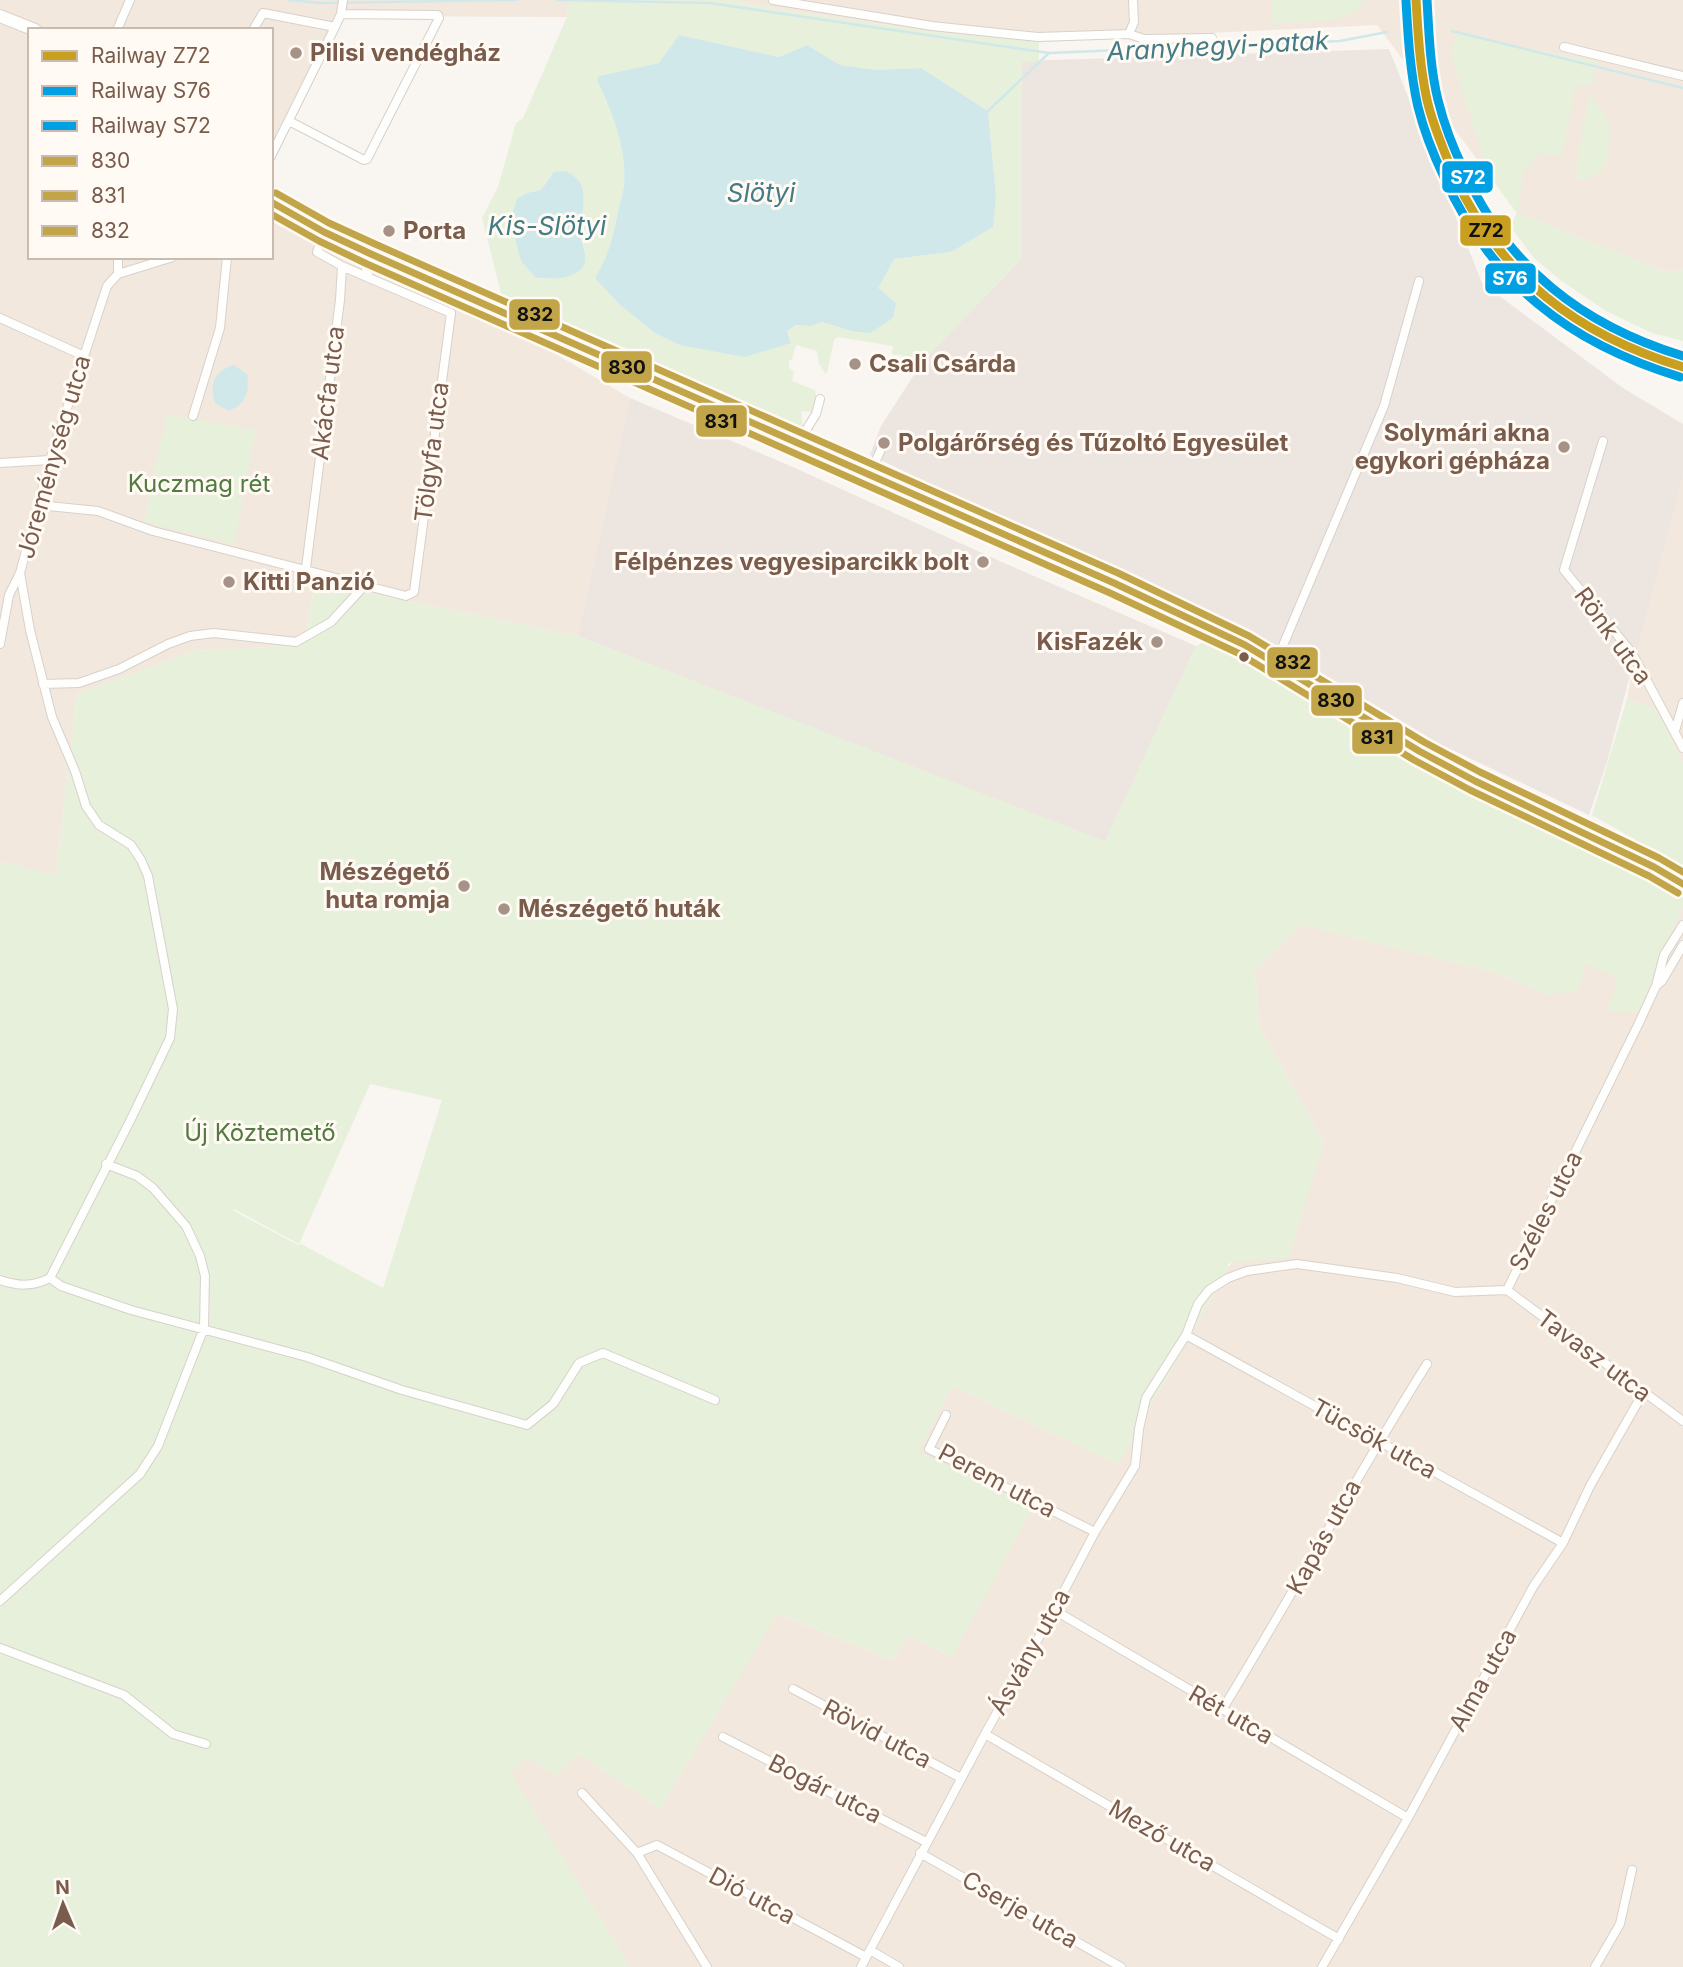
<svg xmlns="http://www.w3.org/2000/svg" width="1683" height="1967" viewBox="0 0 1683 1967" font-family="Inter,sans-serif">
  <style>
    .residential { fill: #f2e8de }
    .industrial { fill: #ede5e0 }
    .green { fill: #e7f0db; fill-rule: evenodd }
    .water { fill: #d0e8ea }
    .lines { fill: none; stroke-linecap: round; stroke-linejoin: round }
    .stream { stroke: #d0e8ea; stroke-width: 2.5 }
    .minor-casing { stroke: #d7d1cb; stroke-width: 10 }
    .secondary-casing { stroke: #d9d2cb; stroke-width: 14 }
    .minor { stroke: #fefefd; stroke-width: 8 }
    .secondary { stroke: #fefefd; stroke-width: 12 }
    .bus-1-casing { stroke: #fffaf3; stroke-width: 12 }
    .bus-2-casing { stroke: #fffaf3; stroke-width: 12 }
    .bus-3-casing { stroke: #fffaf3; stroke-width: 12 }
    .bus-1 { stroke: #c1a548; stroke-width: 7 }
    .bus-2 { stroke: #c1a548; stroke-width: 7 }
    .bus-3 { stroke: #c1a548; stroke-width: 7 }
    .rail-1-casing { stroke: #fffaf3; stroke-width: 14 }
    .rail-2-casing { stroke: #fffaf3; stroke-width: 14 }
    .rail-3-casing { stroke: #fffaf3; stroke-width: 14 }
    .rail-1 { stroke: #c99f1f; stroke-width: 9 }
    .rail-2 { stroke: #00a0e3; stroke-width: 9 }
    .rail-3 { stroke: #00a0e3; stroke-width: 9 }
    .poi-dot { fill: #a69286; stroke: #fffaf3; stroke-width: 2.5 }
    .bus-dot { fill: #7a5c4d; stroke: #fffaf3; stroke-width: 2.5 }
    .labels { text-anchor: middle; stroke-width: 6; stroke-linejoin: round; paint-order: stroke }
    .poi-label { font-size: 24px; font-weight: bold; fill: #7a5c4d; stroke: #fffaf3; text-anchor: start }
    .street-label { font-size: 24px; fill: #7a5c4d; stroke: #fffaf3 }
    .park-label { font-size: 24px; fill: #537a41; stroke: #fffaf3 }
    .water-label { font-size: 26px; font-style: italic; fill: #437c86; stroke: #fffaf3 }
    .line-badge { stroke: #fffaf3; stroke-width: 2.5 }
    .badge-label { font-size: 19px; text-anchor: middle; font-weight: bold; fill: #fff }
    .pale-badge-label { font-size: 19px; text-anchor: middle; font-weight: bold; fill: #111 }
  </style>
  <rect width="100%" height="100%" fill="#f9f5f0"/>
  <path class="residential" d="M0,0H569L567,17L345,16L271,168V30H30V257H271V186L630,398L578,636L315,582L304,645L195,651L77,694L56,876L0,862Z
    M730,0H1683V269L1666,272L1517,213L1377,25L1039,41L936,32L802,13Z
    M1683,476V763L1655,709L1627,699L1636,649Z
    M1683,908V1967H630L510,1773L525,1757L580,1754L660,1809L777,1613L892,1660L907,1635L951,1657L918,1451L952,1386L1118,1464L1232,1262L1324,1142L1259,1026L1255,970L1302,925L1491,971L1549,995L1584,963L1618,976L1639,1012L1663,946Z"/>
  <path class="industrial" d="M1389,49L1482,283L1623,388L1683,424V476L1607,762L1589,815L1438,743L1295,657L870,455L881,426L923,361L1022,258V61Z
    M630,398L795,468L1004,563L1196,646L1105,842L578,636Z"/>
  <path class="green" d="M569,0H730L802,13L936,32L1039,41V61L1022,62V258L923,361L916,371L906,367L896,375L902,355H892L893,346L838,337L834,340L827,373H825L819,364L817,351L796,345L792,359L789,361V368L794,372L792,381L815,390L819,413L801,411L803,429L797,435L587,345L504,305L482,218L498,187L516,123L523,118L567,17ZM679,35L779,57L807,45L840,65L877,70L921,68L988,111L996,196L951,252L894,259L851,331L822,322L811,326L796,325L787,331L791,343L655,333L620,305L596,278C607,259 613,239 617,217C619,206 623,195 624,185C627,148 612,112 597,80L600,76L659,63ZM554,172L580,223L586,259L575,274L547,279L537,278L527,193L541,190Z
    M1271,0H1368C1346,27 1304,21 1272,23Z
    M1457,34L1599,62L1591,85H1575L1562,157L1538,154L1532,165L1524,168L1518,213L1666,272L1683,269V341L1652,333L1606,311L1560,280L1534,258L1510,226L1517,213L1489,175L1450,52Z
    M1589,95C1617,121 1610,133 1606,168L1582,182L1575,177Z
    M167,414L256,430L234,545L144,521Z
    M315,582L578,636L1105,841L1196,646L1213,638L1582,836L1683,888V908L1662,951L1640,1012L1608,1011L1617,977L1585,964L1578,991L1549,995L1491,971L1302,925L1255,970L1259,1026L1324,1142L1289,1258L1232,1262L1227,1265L1229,1267L1118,1464L952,1386L918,1451L1033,1508L952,1657L907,1635L892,1660L778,1613L660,1809L580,1754L555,1775L525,1757L511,1773L630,1967H0V862L56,875L77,694L195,651L304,645ZM370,1084L442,1100L383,1288L301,1244L298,1245L234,1211V1209L299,1244Z
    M1627,699L1655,709L1683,763V867L1592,815Z"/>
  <path class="water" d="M679,35L779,57L807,45L840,65L877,70L921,68L988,111L996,196L993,227L951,252L894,259L878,288L896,303L893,318L870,333L851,331L822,322L811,326L796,325L787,331L791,343L744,357L680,345L655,333L620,305L595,278C607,259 613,238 617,217C619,206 623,195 624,185C627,148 612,112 597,80L599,76L659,63Z
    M566,171C574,176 582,181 583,192C585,206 580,221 581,235C582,245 589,258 583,267C573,280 551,279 536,278L521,261L513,230V211L517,199L527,193L541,190L554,172Z
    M234,365L247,374C250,393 246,403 229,411L215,403C209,384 214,371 234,365Z"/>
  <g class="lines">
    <path class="stream" d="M289,0L320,3L517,0
      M557,0L710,3L1049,53L1340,41L1387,32
      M1452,31L1683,88
      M988,111L1049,53"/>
    <g class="minor-casing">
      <path id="minor" d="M773,0L932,26L1038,37L1129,34L1144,39L1212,38
        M117,30L130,0
        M253,30L263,13L335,27
        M1129,34L1134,22L1133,0
        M1564,47L1683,76
        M289,121L364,160L367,159L439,18L438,15L341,14
        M271,156L335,27L341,14L343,0
        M118,257V274
        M342,266L369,278
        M0,318L84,356
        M193,416L220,328L227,257
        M1603,441L1564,570L1632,653L1683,748
        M798,443L816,414L820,399
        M0,463L50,460
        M870,474L882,447
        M38,505L98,511L153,531L406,596L414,592L451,313L369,278L366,268L371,254
        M306,568L340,300L342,266L317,252L324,232
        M0,644L9,595L20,573L50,460L107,286L118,274L173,257
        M1276,662L1384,406L1419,281
        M43,684L79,683L119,669L168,644L190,636L214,633L296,642L331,622L365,585
        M1675,731L1683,703
        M1656,986L1662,981L1683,945
        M50,1278L61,1286L131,1310L307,1357L402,1390L527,1425L553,1404L579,1363L603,1353L715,1400
        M0,1280C18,1286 32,1287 50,1278L131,1119L170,1038L173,1009L148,876L141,860L131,845L99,825L86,806L75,771L52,717L30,630L20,573
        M1507,1290L1639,1023L1656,986L1664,955L1683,925
        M1507,1290L1683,1421
        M1186,1335L1563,1543
        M946,1415L929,1449L1095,1532
        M0,1601L140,1474L158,1446L204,1328L205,1276L200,1256L186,1226L153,1188L137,1176L106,1164
        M1054,1610L1408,1818
        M0,1648L124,1695L173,1734L206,1744
        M793,1689L961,1778
        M1222,1710C1292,1596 1355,1478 1427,1364
        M985,1734L1339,1939
        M723,1737L926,1842
        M582,1793L637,1853L707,1967
        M637,1853L657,1845L866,1957
        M920,1853L1121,1967
        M870,1950L899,1967
        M861,1967L985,1734L1054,1610L1095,1532L1135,1466L1139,1429L1146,1398L1186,1335L1198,1304L1209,1290L1228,1278L1247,1271L1297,1264L1397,1278L1455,1292L1507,1290
        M1322,1967L1408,1818L1533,1587L1563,1543L1590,1486L1643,1393
        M1595,1967L1620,1924L1632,1870"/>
    </g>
    <g class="secondary-casing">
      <path id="secondary" d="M0,16L35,30
        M271,202L324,232L371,254L1114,583L1245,645L1419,751L1475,781L1654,867L1683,884"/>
    </g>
    <use href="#minor" class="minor"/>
    <use href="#secondary" class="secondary"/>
    <g class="bus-1-casing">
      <path id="bus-1" d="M271,202L324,232L371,254L1114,583L1245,645L1419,751L1475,781L1654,867L1683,884"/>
    </g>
    <g class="bus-2-casing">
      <path id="bus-2" d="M271,214L319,241L367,264L1110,593L1240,654L1414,760L1470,790L1649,876L1678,893"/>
    </g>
    <g class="bus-3-casing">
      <path id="bus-3" d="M276,193L329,223L375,244L1118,573L1249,636L1424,742L1480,772L1659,858L1683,872"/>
    </g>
    <use href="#bus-1" class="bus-1"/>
    <use href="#bus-2" class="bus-2"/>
    <use href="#bus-3" class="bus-3"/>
    <g class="rail-1-casing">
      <path id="rail-1" d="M1416,0C1418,34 1420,68 1427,100C1433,126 1444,151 1454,175C1500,277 1578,335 1683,367"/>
    </g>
    <g class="rail-2-casing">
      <path id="rail-2" d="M1406,1C1408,36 1410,72 1418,107C1424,131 1433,154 1444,177C1492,284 1569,343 1680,377"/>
    </g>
    <g class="rail-3-casing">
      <path id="rail-3" d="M1427,0C1429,33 1430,68 1438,100C1444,124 1453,148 1464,170C1507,267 1582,325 1683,356"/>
    </g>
    <use href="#rail-1" class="rail-1"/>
    <use href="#rail-2" class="rail-2"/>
    <use href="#rail-3" class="rail-3"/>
  </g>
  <g class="poi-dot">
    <circle cx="296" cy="53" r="7"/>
    <circle cx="389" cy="231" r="7"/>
    <circle cx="855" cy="364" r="7"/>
    <circle cx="884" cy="443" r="7"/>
    <circle cx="1564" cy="447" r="7"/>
    <circle cx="983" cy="562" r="7"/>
    <circle cx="229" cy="582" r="7"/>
    <circle cx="1157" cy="642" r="7"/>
    <circle cx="464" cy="886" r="7"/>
    <circle cx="504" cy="909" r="7"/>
  </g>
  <circle class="bus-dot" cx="1244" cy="657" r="6"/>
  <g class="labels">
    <g class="poi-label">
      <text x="310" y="61">Pilisi vendégház</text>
      <text x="403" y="239">Porta</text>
      <text x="869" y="372">Csali Csárda</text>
      <text x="1550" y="441" text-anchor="end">Solymári akna<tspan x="1550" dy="28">egykori gépháza</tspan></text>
      <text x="898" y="451">Polgárőrség és Tűzoltó Egyesület</text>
      <text x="969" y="570" text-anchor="end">Félpénzes vegyesiparcikk bolt</text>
      <text x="243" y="590">Kitti Panzió</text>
      <text x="1143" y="650" text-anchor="end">KisFazék</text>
      <text x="450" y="880" text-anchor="end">Mészégető<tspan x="450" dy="28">huta romja</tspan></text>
      <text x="518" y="917">Mészégető huták</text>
    </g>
    <g class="street-label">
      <text transform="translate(328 393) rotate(-83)" y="8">Akácfa utca</text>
      <text transform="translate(432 452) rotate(-83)" y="8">Tölgyfa utca</text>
      <text transform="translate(54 457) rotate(-74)" y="8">Jóreménység utca</text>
      <text transform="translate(1613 636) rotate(54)" y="8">Rönk utca</text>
      <text transform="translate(1546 1211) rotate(-63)" y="8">Széles utca</text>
      <text transform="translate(1594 1356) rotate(37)" y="8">Tavasz utca</text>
      <text transform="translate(1374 1439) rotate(29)" y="8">Tücsök utca</text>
      <text transform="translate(997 1481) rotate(28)" y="8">Perem utca</text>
      <text transform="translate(1324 1537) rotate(-61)" y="8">Kapás utca</text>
      <text transform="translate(1030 1652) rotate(-61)" y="8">Ásvány utca</text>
      <text transform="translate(1483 1680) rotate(-61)" y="8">Alma utca</text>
      <text transform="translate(1231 1715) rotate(30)" y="8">Rét utca</text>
      <text transform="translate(877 1734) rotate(28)" y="8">Rövid utca</text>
      <text transform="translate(825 1789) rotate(27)" y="8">Bogár utca</text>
      <text transform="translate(1162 1836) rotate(30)" y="8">Mező utca</text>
      <text transform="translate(752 1896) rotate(28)" y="8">Dió utca</text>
      <text transform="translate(1020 1910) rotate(30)" y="8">Cserje utca</text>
    </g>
    <g class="park-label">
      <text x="199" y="492">Kuczmag rét</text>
      <text x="260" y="1141">Új Köztemető</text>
    </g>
    <g class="water-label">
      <text transform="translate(1218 46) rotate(-3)" y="9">Aranyhegyi-patak</text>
      <text x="761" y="202">Slötyi</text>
      <text x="547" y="235">Kis-Slötyi</text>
    </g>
  </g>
  <g class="line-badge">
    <rect x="1441" y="160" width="53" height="34" rx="7" fill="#00a0e3"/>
    <rect x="1459" y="214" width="53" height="33" rx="7" fill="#c99f1f"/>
    <rect x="1484" y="262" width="53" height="33" rx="7" fill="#00a0e3"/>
    <rect x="508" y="298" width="53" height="33" rx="7" fill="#c1a548"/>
    <rect x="600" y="350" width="53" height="34" rx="7" fill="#c1a548"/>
    <rect x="695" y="404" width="53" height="34" rx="7" fill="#c1a548"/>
    <rect x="1266" y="646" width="53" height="33" rx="7" fill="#c1a548"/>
    <rect x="1310" y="684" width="53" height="33" rx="7" fill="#c1a548"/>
    <rect x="1351" y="721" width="53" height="34" rx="7" fill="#c1a548"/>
  </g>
  <g class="badge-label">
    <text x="1468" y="184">S72</text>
    <text x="1510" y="285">S76</text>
  </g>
  <g class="pale-badge-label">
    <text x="1486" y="237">Z72</text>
    <text x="535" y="321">832</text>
    <text x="627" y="374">830</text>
    <text x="721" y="428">831</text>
    <text x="1293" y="669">832</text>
    <text x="1336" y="707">830</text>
    <text x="1377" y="744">831</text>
  </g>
  <rect x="28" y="28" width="245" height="231" fill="#fffaf3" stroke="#cabbb1" stroke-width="2"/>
  <rect x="42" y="51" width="35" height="10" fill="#c99f1f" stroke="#cabbb1" stroke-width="2"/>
  <text x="91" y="63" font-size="21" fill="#7a5c4d">Railway Z72</text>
  <rect x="42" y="86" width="35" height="10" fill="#00a0e3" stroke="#cabbb1" stroke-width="2"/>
  <text x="91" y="98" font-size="21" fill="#7a5c4d">Railway S76</text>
  <rect x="42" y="121" width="35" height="10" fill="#00a0e3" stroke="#cabbb1" stroke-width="2"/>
  <text x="91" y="133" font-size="21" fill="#7a5c4d">Railway S72</text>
  <rect x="42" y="156" width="35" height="10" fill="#c1a548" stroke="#cabbb1" stroke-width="2"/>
  <text x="91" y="168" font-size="21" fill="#7a5c4d">830</text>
  <rect x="42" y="191" width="35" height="10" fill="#c1a548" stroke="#cabbb1" stroke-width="2"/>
  <text x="91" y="203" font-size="21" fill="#7a5c4d">831</text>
  <rect x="42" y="226" width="35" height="10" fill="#c1a548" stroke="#cabbb1" stroke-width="2"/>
  <text x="91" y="238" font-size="21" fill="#7a5c4d">832</text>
  <g transform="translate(63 1904) rotate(358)" stroke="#fffaf3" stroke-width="5" paint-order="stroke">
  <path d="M0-5L12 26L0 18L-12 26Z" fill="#7a5c4d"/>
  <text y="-10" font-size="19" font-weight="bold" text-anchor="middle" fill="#7a5c4d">N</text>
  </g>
</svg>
